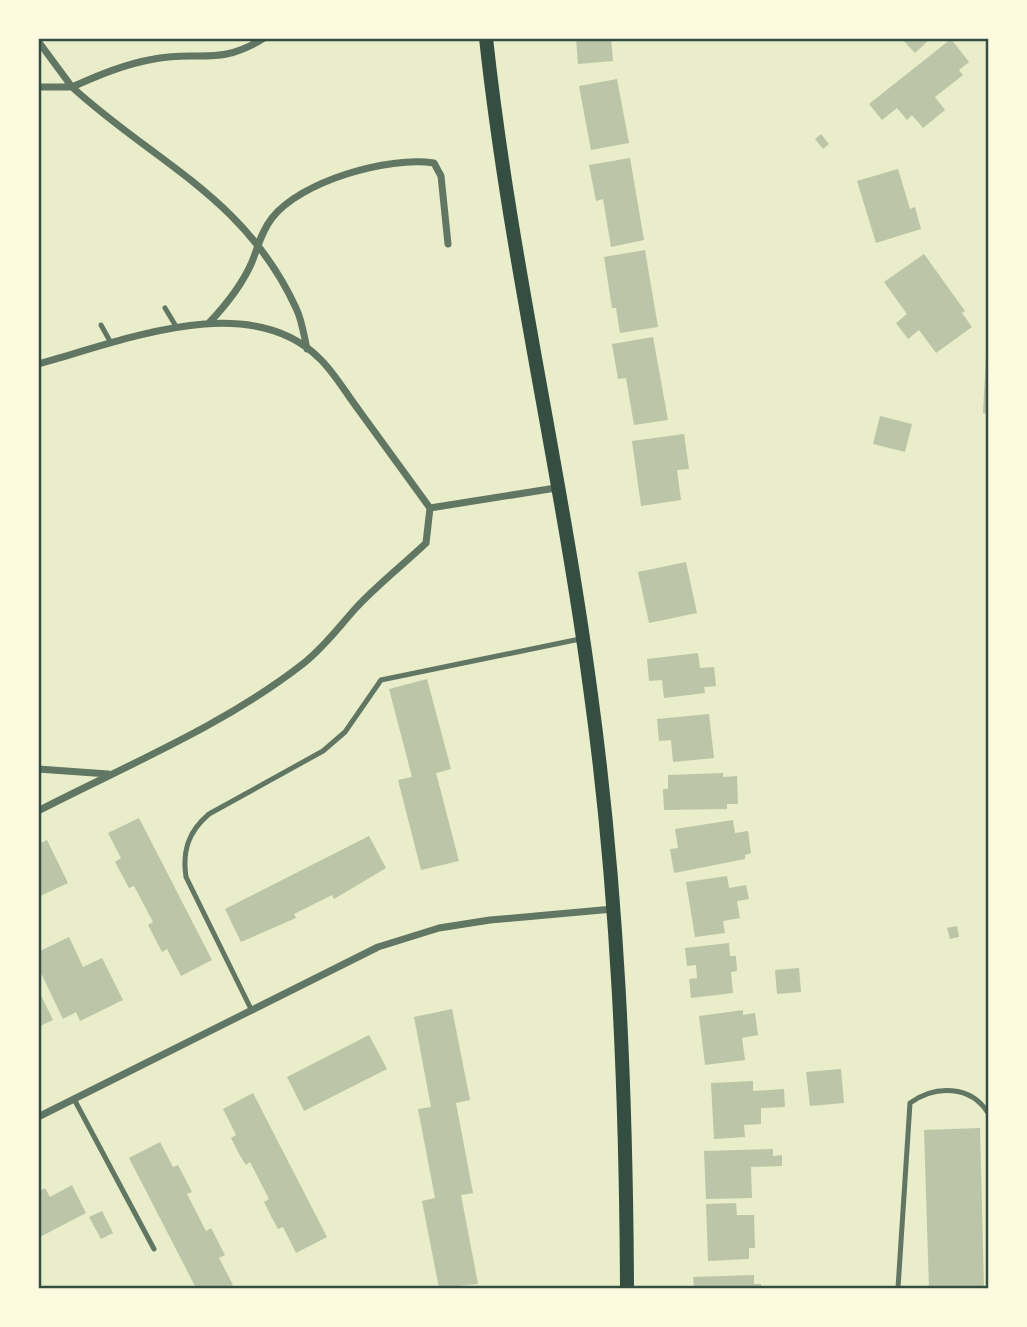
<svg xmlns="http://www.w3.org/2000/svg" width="1027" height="1327" viewBox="0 0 1027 1327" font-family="Manrope,sans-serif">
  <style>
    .building { fill: #bcc5a7 }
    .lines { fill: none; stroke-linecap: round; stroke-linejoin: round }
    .service { stroke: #617663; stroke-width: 5 }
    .minor { stroke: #617663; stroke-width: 7 }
    .secondary { stroke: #344e41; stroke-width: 14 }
    .neatline { fill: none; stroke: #344e41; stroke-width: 2.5 }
  </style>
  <rect width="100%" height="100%" fill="#e9edc9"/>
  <path class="building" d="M576,38H611L613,61L578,64Z
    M901,38H931L915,53Z
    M951,39L969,62L959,70L963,75L935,97L945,110L923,128L912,115L907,120L897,108L882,120L869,104Z
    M617,79L629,143L591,150L579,86Z
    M821,134L829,144L823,149L815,139Z
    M630,158L644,240L611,247L603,199L596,201L589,165Z
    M898,169L910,209L915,207L921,229L876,243L857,181Z
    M645,250L658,327L620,333L616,308H612L604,257Z
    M924,254L965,311L962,313L972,327L936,353L919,330L908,339L896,323L907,314L884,282Z
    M653,337L668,420L634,425L626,378L618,379L612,344Z
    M986,355H988V414L983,413Z
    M880,416L912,424L905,452L873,444Z
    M684,434L689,469L677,470L681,500L641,506L632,441Z
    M686,562L697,613L649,623L638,572Z
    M698,653L700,668L714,667L716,686L704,687L705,693L664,698L662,680L649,681L647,659Z
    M427,679L451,769L436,773L459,861L421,870L398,780L412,777L389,689Z
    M709,714L714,758L673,762L671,740L659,741L657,719Z
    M723,773V777L737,776L738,804H727V809L664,810L663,789H668V775Z
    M139,818L212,960L181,976L167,949L162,952L148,925L153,922L134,886L129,888L115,862L121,858L108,833Z
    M733,820L735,833L748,831L751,853L745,855V859L674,873L670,849L678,848L675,829Z
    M369,836L386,868L334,899L332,895L294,914L296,918L241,942L225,909Z
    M47,840L68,883L38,897V844Z
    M727,876L729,888L746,885L749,899L737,901L740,918L723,921L725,933L695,937L686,882Z
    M957,926L959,937L950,939L947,928Z
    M69,937L83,967L102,958L123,1000L80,1021L76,1012L63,1019L38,967V952Z
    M729,943L730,956H736L737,971L731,972L733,993L691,998L689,979L697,978L696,965L687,966L685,948Z
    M799,968L801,992L777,994L775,970Z
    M38,989L53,1020L38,1027Z
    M452,1009L470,1100L456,1103L473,1193L461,1195L478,1284L439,1288L422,1201L435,1198L418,1109L431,1107L414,1017Z
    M743,1010V1015L755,1013L758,1035L742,1038L745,1060L705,1065L699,1016Z
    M369,1035L387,1069L304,1111L287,1077Z
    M841,1069L844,1103L810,1106L806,1072Z
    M753,1081V1091L784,1089L785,1107L761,1108V1124L744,1125L745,1137L714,1139L711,1083Z
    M253,1093L327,1237L296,1253L283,1227L278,1229L272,1218L264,1202L269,1199L250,1162L246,1165L239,1154L231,1138L236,1135L223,1109Z
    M980,1128L984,1288H929L924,1130Z
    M160,1142L173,1167L178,1165L192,1192L187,1194L206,1231L211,1228L225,1255L219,1258L233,1285L227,1288H196L129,1158Z
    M773,1149V1156L782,1155V1166L751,1167L752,1198L706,1199L704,1151Z
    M72,1185L86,1213L38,1238V1192L45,1188L50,1197Z
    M736,1203L737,1215H754L755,1248H749V1259L708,1261L706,1204Z
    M102,1211L113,1233L101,1239L89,1217Z
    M754,1275V1284H761V1288H694L693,1277Z"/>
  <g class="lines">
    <path class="service" d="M165,308L177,328
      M101,325L111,343
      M251,1009L186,877C182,850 189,831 209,814L323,751L345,732L381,680L580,639
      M74,1099L154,1249
      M898,1288L910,1103C935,1085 971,1085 988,1113"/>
    <path class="minor" d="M264,38C218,67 199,50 154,59C125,64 99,75 72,87C155,163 245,197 296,308C302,320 304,336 307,349
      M38,41L72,87H38
      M209,323C226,305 242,285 252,262C258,247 261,232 272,218C301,181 388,156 434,163L441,176L448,244
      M38,364C120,342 248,288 319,358C334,372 345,392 358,409C382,442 406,475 430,508L556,488
      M38,769L108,774
      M38,811C127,765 225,725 304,663C325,646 338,628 355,609C377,585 403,565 426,543L430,508
      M38,1117L378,947L439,928L490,920L613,909"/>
    <path class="secondary" d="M486,38C510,259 562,475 591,695C618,892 626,1090 627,1288"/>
  </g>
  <rect width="1027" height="1327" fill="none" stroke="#fefae0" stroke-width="80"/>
  <rect x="40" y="40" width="947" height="1247" class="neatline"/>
</svg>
